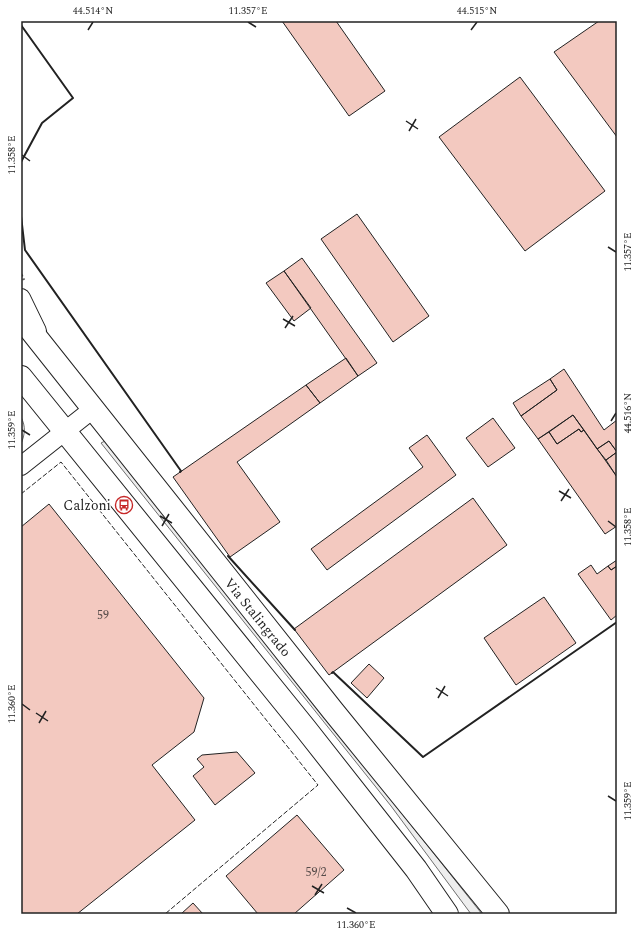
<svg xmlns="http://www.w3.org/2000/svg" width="638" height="935" viewBox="0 0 638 935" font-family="Spectral,serif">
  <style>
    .green { fill: #eee; stroke: #6f6f6f }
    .building { fill: #f3c9c0; stroke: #222 }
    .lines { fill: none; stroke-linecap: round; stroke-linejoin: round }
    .street-casing { stroke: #222; stroke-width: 20 }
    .primary-casing { stroke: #222; stroke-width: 24 }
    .path { stroke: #646464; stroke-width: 2.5; stroke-dasharray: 3 2; stroke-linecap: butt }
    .street { stroke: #fff; stroke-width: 18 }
    .primary { stroke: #fff; stroke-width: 22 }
    .fence { stroke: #222; stroke-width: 1; stroke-dasharray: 5 2; stroke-linecap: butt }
    .wall { stroke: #222; stroke-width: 2 }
    .ticks { fill: none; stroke: #222; stroke-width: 1.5 }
    .labels { text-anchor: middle; stroke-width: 3; stroke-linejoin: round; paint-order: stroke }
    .number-label { font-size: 12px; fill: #564c4a }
    .poi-label { font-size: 14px; fill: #222; stroke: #fff; text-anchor: end }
    .street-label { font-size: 14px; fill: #222; stroke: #fff }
    .neatline { fill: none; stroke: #222; stroke-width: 1.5 }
    .ticks-label { font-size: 10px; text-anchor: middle; fill: #222 }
  </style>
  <rect width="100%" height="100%" fill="#fff"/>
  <path class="green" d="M21,417C26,427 25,434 21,444Z
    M105,441L482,914H471L391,806L101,443Z"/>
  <path class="building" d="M282,21H336L385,91L349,116Z
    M599,21H617V137L554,52Z
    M520,77L605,191L525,251L439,137Z
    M357,214L429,316L393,342L321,239Z
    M302,258L377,363L358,376L284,271Z
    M284,271L311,308L294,321L266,283Z
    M346,358L358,376L320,403L306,385Z
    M564,369L604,430L617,420V452L609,441L597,449L573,415L538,439L521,416L557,390L550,379Z
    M550,379L557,390L521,416L513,403Z
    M306,385L320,403L237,462L280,522L230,557L173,477Z
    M573,415L584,430L581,432L579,429L557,444L549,432Z
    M493,418L515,448L488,467L466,438Z
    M579,429L581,432L584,430L617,477V526L605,534L538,439L549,432L557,444Z
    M427,435L456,475L327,570L311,549L423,467L409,448Z
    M609,441L617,452L606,460L597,449Z
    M617,452V477L606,460Z
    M473,498L507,545L329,675L294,629Z
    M49,504L204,698L194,732L152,765L195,820L77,914H21V527Z
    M617,560V566L611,570L608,566Z
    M591,565L597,574L608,566L611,570L617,566V615L611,620L578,574Z
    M544,597L576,643L516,685L484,638Z
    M369,664L384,678L367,698L351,683Z
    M237,752L255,773L215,805L193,776L204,767L197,759L202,755Z
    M297,815L344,870L294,914H258L226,876Z
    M193,903L203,914H181Z"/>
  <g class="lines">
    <g class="street-casing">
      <path id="street" d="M21,298L37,331
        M21,466L93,409"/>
    </g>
    <g class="primary-casing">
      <path id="primary" d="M21,318L333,711L498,914
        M21,377L305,728L416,869L447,914"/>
    </g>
    <path class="path" d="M21,274L24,280"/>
    <use href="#street" class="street"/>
    <use href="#primary" class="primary"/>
    <path class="fence" d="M21,494L61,462L318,785L165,914"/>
    <path class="wall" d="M21,25L73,98L42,123L21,162
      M21,216L25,250L181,471L180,472
      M228,556L295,630
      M332,673L333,672L423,757L617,622"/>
  </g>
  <path class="ticks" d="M248,22L256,27M88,30L93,22M471,30L477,22M406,121L418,129M409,131L416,119M22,155L30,161M608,247L616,252M283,319L295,326M285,328L293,316M611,421L616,413M22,430L30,435M559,491L571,498M561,501L569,489M160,516L172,523M608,521L616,527M162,526L169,514M436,688L448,696M438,698L445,686M22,704L30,710M36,713L48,721M39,723L46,711M608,796L616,801M312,886L324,893M315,895L322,884M347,908L356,913"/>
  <defs>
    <g id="bus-ring" transform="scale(0.9)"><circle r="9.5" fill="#fff" stroke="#c62828" stroke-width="1.5"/><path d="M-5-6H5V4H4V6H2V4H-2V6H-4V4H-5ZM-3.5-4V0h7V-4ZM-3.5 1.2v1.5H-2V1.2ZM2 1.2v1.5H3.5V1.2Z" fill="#c62828"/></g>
  </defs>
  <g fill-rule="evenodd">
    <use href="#bus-ring" x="124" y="505"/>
  </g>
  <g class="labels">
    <g class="number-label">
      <text x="103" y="619">59</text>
      <text x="316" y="876">59/2</text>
    </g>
    <g class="poi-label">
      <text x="111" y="510">Calzoni</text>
    </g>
    <g class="street-label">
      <text transform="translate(258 617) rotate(51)" y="5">Via Stalingrado</text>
    </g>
  </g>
  <rect width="638" height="935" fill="none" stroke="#ffffff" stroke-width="44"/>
  <rect x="22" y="22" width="594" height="891" class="neatline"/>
  <g class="ticks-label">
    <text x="93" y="14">44.514°N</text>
    <text x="248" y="14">11.357°E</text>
    <text x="477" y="14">44.515°N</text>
    <text transform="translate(11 155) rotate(-90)" y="4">11.358°E</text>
    <text transform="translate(627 252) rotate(-90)" y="4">11.357°E</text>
    <text transform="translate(627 413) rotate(-90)" y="4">44.516°N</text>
    <text transform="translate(11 430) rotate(-90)" y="4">11.359°E</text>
    <text transform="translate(627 527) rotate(-90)" y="4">11.358°E</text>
    <text transform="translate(11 704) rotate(-90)" y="4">11.360°E</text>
    <text transform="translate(627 801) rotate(-90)" y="4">11.359°E</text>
    <text x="356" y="928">11.360°E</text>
  </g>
</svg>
